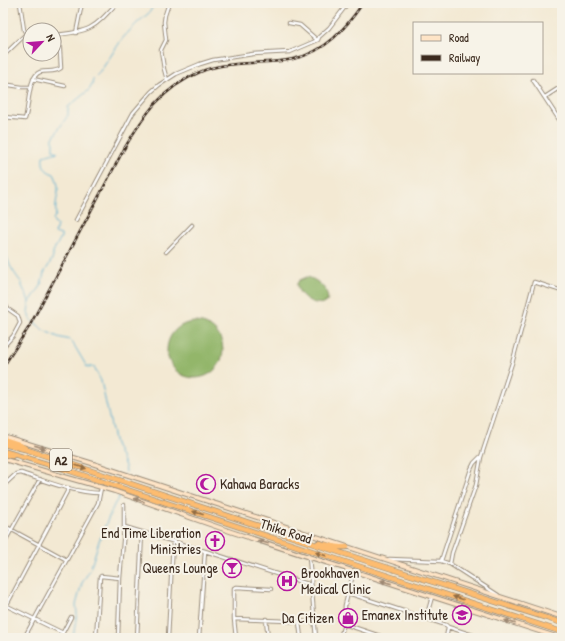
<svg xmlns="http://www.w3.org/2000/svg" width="565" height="641" viewBox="0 0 565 641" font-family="'Patrick Hand',sans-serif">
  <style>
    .forest { fill: #93b66a; stroke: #677044 }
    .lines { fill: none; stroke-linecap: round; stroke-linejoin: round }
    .stream { stroke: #54acd1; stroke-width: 1 }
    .street-casing { stroke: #978a78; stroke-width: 4.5 }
    .secondary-casing { stroke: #978a78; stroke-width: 5.5 }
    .highway-casing { stroke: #978a78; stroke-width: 6 }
    .street { stroke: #fff; stroke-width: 2.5 }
    .secondary { stroke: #fee4c6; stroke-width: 3.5 }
    .highway { stroke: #fdbc70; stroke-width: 4.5 }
    .rail-casing { stroke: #3b2a1e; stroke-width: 2.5 }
    .rail { stroke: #f7f3e8; stroke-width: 1; stroke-dasharray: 3; stroke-linecap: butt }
    .oneway { fill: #9c8772 }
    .oneway2 { fill: #926c43 }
    .labels { text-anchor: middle; stroke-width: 4; stroke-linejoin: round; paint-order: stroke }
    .shield { fill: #f7f3e8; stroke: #73665b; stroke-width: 1 }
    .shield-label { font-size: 13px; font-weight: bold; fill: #3b2a1e }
    .poi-label { font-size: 14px; fill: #3b2a1e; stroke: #f7f3e8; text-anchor: end }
    .street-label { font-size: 14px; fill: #3b2a1e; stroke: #f7f3e8 }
  </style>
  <rect width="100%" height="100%" fill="#f7f3e8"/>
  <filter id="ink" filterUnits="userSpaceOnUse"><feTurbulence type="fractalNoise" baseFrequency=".025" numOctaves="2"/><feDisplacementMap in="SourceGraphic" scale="8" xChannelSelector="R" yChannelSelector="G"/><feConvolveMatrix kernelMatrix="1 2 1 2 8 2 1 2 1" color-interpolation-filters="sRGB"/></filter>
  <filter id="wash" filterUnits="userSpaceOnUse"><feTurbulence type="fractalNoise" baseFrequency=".012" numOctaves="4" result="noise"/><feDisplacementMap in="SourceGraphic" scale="16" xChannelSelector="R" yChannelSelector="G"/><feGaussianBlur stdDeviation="0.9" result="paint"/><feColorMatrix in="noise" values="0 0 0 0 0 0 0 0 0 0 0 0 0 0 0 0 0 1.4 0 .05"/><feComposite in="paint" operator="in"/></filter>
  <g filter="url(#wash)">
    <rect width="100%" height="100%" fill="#f3e9d3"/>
    <path class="forest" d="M307,277C317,279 331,291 327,302C316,308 296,296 297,283L300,280Z
      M167 350a28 28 0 1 1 56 0a28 28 0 1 1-56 0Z"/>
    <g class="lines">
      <path class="stream" d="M3,250C7,254 7,258 9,263C10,267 19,280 22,283V286L29,301V306L28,312L30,319L38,325L43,330L58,337L70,340L74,345L87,367H94L101,381L115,444L125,466L126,472
        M29,303L41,286L44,273L49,265L53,257V252L61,237V235L55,233L57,225L54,223L53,219L56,215C54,197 63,191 54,174C44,171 42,165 43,156L58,152L53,150V138L68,115V107L89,90L92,85L93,79L100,72L122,39L136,24L149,13L155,3
        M73,638L77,613L76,605L82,583L90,570L100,538L114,505L121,494"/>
    </g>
  </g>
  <g filter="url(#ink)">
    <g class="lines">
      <g class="street-casing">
        <path id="street" d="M20,3L24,30L26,33L30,36
          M289,23L300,25L317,40
          M76,33L82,3
          M54,35C90,32 93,29 117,3
          M3,56L26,34
          M33,79L65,86
          M167,80L164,69L161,50L166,40L164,22L165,15L169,3
          M533,80L562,124
          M3,84L22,87H30
          M545,97L562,86
          M4,117L25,119C29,108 28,76 40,72C47,70 55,73 61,68L59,35
          M76,220L133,113L151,92L159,85L176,74L200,64L213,60L253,54L290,52L318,40L319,37L329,28L348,3
          M166,252L192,225
          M3,300L8,309L18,316L20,323L13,336L3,347
          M3,486L16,474L21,473C45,481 75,493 100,493
          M3,525L67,560
          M125,527L205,551L311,585
          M3,545L40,479
          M309,557L316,638
          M389,559L441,561L450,564L498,595
          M441,561L471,469L474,463L480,457
          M450,564L452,553L476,485L481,457L513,360L534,282L562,291
          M348,593L446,625L448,627L446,638
          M3,604L63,633
          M3,612L69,488
          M426,618L432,597
          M234,619L315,622
          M266,619L268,638
          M299,622L301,638
          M344,624L386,638
          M448,627L482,638
          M24,638L98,503L101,488
          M60,638L71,617
          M96,638L100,577L101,576L120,578
          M118,638L120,578L124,530V505
          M137,638L142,532
          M168,638L173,541
          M199,638L205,551
          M236,638L234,619V588L237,587L271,589
          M340,638L344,624L345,605L354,571"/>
      </g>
      <g class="secondary-casing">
        <path id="secondary" d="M3,436L91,463L562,617
          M3,459L114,491L232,532L560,638"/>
      </g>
      <g class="highway-casing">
        <path id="highway" d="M3,439L18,444L25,448
          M3,444L28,450L326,548L562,623
          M3,451L64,469L327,556L562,632
          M3,454L12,456
          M318,543C328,544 338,549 347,547"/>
      </g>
      <use href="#street" class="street"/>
      <use href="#secondary" class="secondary"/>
      <use href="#highway" class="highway"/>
      <g class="rail-casing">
        <path id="rail" d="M3,367L29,327L124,149C144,115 162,88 200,72C216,65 234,64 251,63C265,62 280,62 293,59C326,52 345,29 363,3"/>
      </g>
      <use href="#rail" class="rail"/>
    </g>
    <defs><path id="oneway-solid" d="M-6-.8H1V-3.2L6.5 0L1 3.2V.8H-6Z"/></defs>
    <g class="oneway">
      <use href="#oneway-solid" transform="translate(40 447) rotate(17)"/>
      <use href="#oneway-solid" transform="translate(139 500) rotate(-161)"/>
      <use href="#oneway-solid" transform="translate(263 542) rotate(-162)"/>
      <use href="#oneway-solid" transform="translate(386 582) rotate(-162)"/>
      <use href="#oneway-solid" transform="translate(510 622) rotate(-162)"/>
    </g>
    <g class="oneway2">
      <use href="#oneway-solid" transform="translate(81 467) rotate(18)"/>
      <use href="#oneway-solid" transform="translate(198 513) rotate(-162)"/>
      <use href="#oneway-solid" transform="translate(321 554) rotate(-161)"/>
      <use href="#oneway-solid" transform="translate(458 598) rotate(-162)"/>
    </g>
  </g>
  <defs>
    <g id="mosque-ring" transform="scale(1)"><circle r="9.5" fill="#f7f3e8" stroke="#b5179e" stroke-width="1.5"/><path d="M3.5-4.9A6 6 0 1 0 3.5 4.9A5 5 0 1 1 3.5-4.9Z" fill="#b5179e"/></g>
    <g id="church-ring" transform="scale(1)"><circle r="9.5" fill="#f7f3e8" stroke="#b5179e" stroke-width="1.5"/><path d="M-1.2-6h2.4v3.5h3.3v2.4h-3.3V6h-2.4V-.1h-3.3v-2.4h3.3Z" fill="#b5179e"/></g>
    <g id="bar-ring" transform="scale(1)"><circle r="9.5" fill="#f7f3e8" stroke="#b5179e" stroke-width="1.5"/><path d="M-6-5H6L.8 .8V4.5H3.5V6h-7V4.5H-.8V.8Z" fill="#b5179e"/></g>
    <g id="hospital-ring" transform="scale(1)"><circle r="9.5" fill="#f7f3e8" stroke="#b5179e" stroke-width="1.5"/><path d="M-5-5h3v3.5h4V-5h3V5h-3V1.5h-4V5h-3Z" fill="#b5179e"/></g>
    <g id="university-ring" transform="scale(1)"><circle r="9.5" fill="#f7f3e8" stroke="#b5179e" stroke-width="1.5"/><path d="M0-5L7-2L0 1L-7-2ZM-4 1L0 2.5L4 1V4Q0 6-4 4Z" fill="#b5179e"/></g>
    <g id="shop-ring" transform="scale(1)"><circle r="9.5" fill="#f7f3e8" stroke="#b5179e" stroke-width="1.5"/><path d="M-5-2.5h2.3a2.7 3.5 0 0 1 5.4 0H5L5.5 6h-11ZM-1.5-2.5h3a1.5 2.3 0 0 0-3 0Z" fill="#b5179e"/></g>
  </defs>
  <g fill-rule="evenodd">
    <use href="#mosque-ring" x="206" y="484"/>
    <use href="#church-ring" x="215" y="541"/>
    <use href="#bar-ring" x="232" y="568"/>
    <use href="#hospital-ring" x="287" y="581"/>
    <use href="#university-ring" x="462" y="615"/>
    <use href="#shop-ring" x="348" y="618"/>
  </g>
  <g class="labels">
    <rect class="shield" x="50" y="449" width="22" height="22" rx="3"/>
    <g class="shield-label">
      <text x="61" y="465">A2</text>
    </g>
    <g class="poi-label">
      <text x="220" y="489" text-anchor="start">Kahawa Baracks</text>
      <text x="201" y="538">End Time Liberation<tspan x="201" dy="16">Ministries</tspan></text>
      <text x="218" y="573">Queens Lounge</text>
      <text x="301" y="578" text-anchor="start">Brookhaven<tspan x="301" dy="16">Medical Clinic</tspan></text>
      <text x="448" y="620">Emanex Institute</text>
      <text x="334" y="623">Da Citizen</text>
    </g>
    <g class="street-label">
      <text transform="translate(286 531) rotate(18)" y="5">Thika Road</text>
    </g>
  </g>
  <rect width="565" height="641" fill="none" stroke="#f7f3e8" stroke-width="16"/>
  <rect x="413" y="22" width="130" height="52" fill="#f7f3e8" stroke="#aca397"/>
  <rect x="421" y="35" width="20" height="6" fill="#fee4c6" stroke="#aca397"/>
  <text x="449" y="42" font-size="12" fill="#3b2a1e">Road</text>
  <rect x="421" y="55" width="20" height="6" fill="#3b2a1e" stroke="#aca397"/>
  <text x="449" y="62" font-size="12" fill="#3b2a1e">Railway</text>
  <g transform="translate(42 42) rotate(64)"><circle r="19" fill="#f7f3e8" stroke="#aca397"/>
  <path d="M0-3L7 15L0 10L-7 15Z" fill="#b5179e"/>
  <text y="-6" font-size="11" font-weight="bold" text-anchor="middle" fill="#3b2a1e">N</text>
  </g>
</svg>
